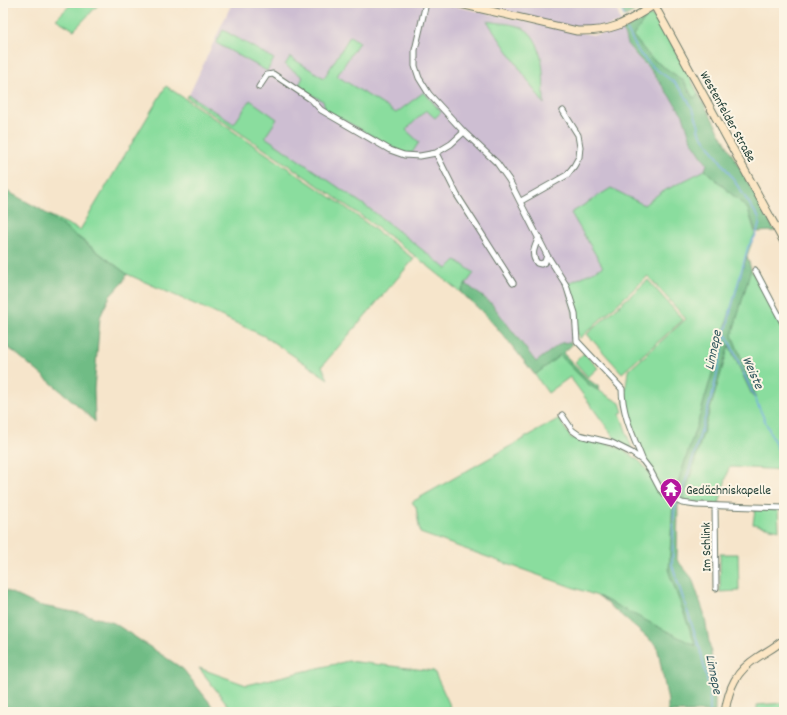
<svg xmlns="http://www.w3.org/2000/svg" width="787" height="715" viewBox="0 0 787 715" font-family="Dekko,sans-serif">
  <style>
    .industrial { fill: #cdbed2 }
    .green { fill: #8add9e; stroke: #548d69 }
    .forest { fill: #6fbc85; stroke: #477c5c }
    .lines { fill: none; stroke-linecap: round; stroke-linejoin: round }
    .stream { stroke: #74ace3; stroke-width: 1.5 }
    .street-casing { stroke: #6a7869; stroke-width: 7 }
    .secondary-casing { stroke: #6a7869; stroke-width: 9 }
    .street { stroke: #fff; stroke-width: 5 }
    .secondary { stroke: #fce6c4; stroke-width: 7 }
    .labels { text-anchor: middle; stroke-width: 4; stroke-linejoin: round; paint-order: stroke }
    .street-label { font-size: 13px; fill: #1f3d34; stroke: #fcf5e5 }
    .poi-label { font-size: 13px; fill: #1f3d34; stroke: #fcf5e5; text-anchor: start }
    .water-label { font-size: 14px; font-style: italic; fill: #345960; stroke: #fcf5e5 }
  </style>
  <rect width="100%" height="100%" fill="#fcf5e5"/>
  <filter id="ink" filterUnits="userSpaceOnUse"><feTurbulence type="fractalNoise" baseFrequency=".025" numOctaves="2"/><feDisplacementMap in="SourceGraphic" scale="8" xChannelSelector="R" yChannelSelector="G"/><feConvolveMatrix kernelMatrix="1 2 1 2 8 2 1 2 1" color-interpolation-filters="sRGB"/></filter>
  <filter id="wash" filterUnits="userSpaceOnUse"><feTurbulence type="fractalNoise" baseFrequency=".012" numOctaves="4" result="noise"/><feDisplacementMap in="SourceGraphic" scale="16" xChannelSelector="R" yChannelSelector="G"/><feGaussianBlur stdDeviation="0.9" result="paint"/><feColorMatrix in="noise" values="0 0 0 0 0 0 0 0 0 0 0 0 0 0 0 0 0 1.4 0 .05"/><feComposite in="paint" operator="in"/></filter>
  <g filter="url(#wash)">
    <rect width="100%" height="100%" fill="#f6e5cb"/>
    <path class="industrial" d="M232,3H439L575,32L594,35L623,30L627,44L652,72L683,115L691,140L707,164L705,170L660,193L643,205L611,188L571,213L603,267L567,284L573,312L574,339L570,342L561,343L536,362L491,303L466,284L474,273L447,270L370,209L265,137L277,119L234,124L189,95Z
      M467,3H615L621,22L602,27L587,29L555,24Z"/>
    <path class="green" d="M72,3H100L74,30L56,19Z
      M647,16H653L662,25L699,95L693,98L684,81L651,58L633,36Z
      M487,21C497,23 508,23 518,26C547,35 543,81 544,104Z
      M223,30L274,59L267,71L216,43Z
      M350,36L359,42L337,76L396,113L424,92L441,112L435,118L426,110L406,130L419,142L412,153H403L326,110L323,101L298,87L303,77L285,65L290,57L324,78Z
      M166,86L341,204L414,259L322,366L328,379L264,336L208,310L127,274L77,236L24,358L3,345V193L80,230Z
      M189,95L234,124L250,100L277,119L265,137L370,209L447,269L456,260L474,273L460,292C374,220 279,159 186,97Z
      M705,170L748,209L755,233L742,270L701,412L673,498L667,494L662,488L646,463L632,426L624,402L628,371L686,319L648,276L579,339L567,284L603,267L571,213L611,188L644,205L660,193Z
      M751,269L784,330V470L732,467L729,468L719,504L683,501L729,345L753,397L756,396L732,335Z
      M648,280L683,320L622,373L587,334Z
      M584,353L598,368L588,377L575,362Z
      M560,355L589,385L620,403L623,412L620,413L632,449L619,444L570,377L548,393L535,375Z
      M558,419H563L560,421L572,439L575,437C583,441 594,440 602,442C614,444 628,452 638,460C652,471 655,493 673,501L669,572L696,647L600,597L420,533L416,507L412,502Z
      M755,509H778L779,530L753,524Z
      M720,554H738L739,591L720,592Z
      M348,661L434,671L453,712H239L231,709L199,668L246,685Z
      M784,703V712H757V705Z"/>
    <path class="forest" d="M620,3H626L628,5H635L637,3H641C637,10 632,13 625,16Z
      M647,16L633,36L651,58L684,81L693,98L699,95L775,231L756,232L748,209L705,170L707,164L691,140L683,115L651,70L639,58L627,44L623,30Z
      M3,189L40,209L127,274L123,282L110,296L100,317L94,389L95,422L74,402L12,350L3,345Z
      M747,256L751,269L732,335L756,396L753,397L729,345L683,501L673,498L701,412L742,270Z
      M466,284L491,303L536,362L561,343L570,342L572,345L563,353L589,380L599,387L598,390L589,385L560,355L535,375C512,346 489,315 460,292Z
      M673,501L681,503L678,506L677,560L692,578L704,613L715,676V712H668V701L657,646L600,597L696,646L669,572Z
      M3,589L37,605L84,614L114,623L183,669L217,712H3Z"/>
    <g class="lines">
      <path class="stream" d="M618,3L624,16
        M627,30L640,54L653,67L675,83L685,95L694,112L699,126L698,130L729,173L759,218V225L756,235L748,247L731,309L713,392L684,487L679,499
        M726,334L784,463
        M677,502L674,511L672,565L701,652L710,693V712"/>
    </g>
  </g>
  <g filter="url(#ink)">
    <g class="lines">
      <g class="street-casing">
        <path id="street" d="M426,3L415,50V66L419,78L429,94L464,132L497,163L509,180L547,255L566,285L575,313L577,341L622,389C622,414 634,438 643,461
          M259,87L267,75L273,74L312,100L321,110L390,150L404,155L420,156L436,153L451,144L464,132
          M436,153L457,195L513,283
          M521,201L567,175L574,166L579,157L580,147L578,135L563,111
          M539,237C535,247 530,254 537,263L541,264L545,262L547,255
          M755,270L784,325
          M562,415L572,430L579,435L612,443L632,453L643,461L650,470L660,489L665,494L682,503L696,505L784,508
          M715,506L716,588"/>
      </g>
      <g class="secondary-casing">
        <path id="secondary" d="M456,3L577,31C613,32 625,23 654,5
          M653,3L784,242
          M725,712C729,687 736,671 758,657C767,651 776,647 784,639"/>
      </g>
      <use href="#street" class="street"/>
      <use href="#secondary" class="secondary"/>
    </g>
  </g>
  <defs>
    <g id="temple-pin" transform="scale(1.15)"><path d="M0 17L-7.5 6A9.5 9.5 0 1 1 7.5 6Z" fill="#b5179e" stroke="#fcf5e5"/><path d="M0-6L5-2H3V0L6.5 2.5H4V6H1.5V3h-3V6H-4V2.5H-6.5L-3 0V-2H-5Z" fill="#fff"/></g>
  </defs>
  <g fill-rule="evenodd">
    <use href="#temple-pin" x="671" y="489"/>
  </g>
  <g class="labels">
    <g class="street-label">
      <text transform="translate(729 116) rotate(61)" y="5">Westenfelder Straße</text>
      <text transform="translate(705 547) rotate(-91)" y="5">Im Schlink</text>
    </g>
    <g class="poi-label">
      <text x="686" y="494">Gedächniskapelle</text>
    </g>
    <g class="water-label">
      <text transform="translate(712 350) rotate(-78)" y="5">Linnepe</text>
      <text transform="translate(754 372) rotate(66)" y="5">Weiste</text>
      <text transform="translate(715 674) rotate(79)" y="5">Linnepe</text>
    </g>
  </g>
  <rect width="787" height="715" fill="none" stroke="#fcf5e5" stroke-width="16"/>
</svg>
